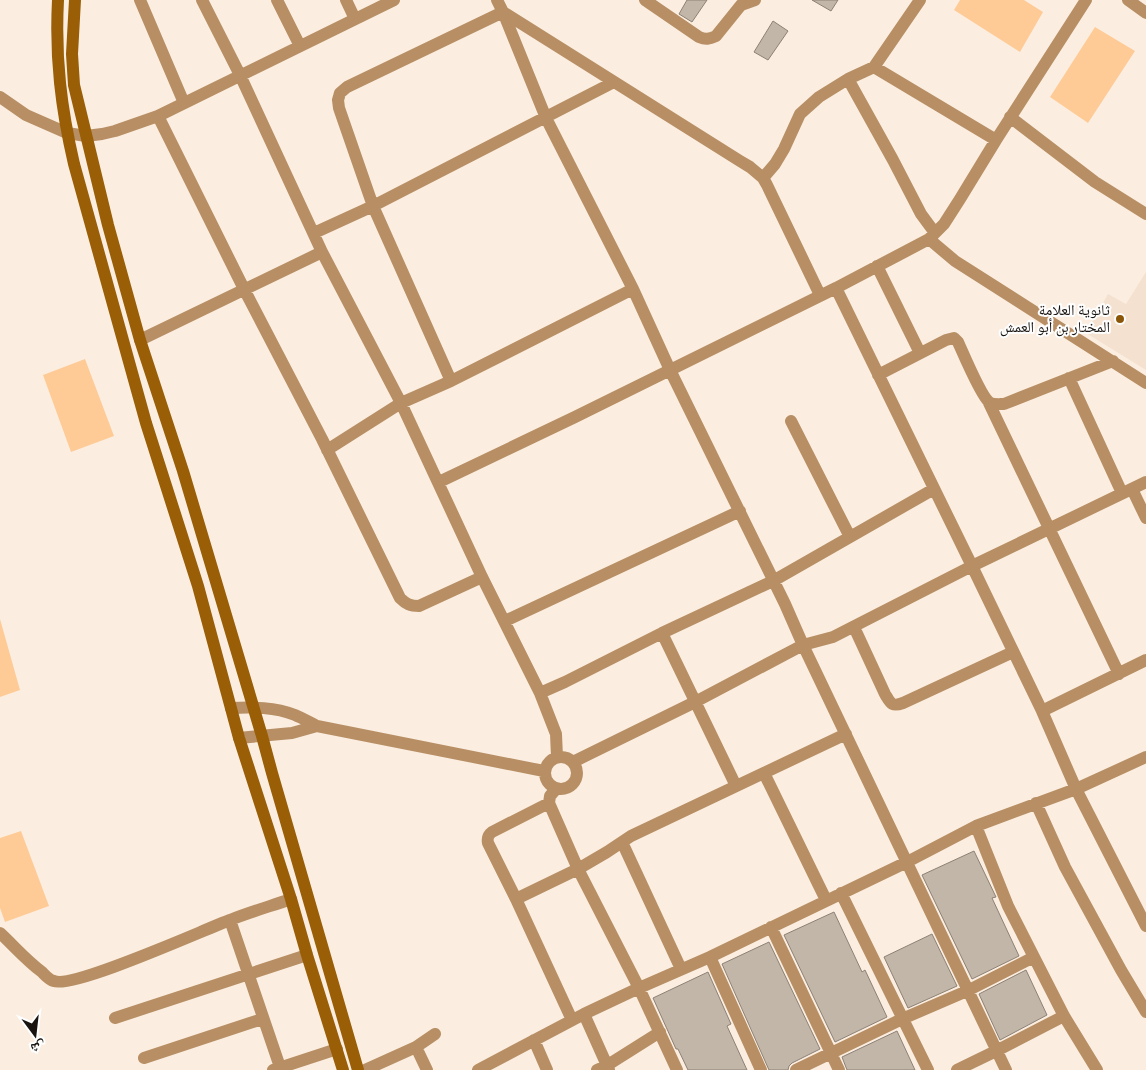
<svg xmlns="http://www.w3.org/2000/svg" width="1146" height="1070" viewBox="0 0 1146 1070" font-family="'Archivo Narrow','Noto Naskh Arabic',sans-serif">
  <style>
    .built { fill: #f4e1cf }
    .pitch { fill: #fecb96 }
    .building { fill: #c2b6a9; stroke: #8d8175 }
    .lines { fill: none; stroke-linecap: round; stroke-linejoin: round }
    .minor { stroke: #b88f64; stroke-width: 12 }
    .secondary { stroke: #9a5e06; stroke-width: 12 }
    .poi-dot { fill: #8c5608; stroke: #fefefe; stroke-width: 2 }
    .labels { text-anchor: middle; stroke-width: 4; stroke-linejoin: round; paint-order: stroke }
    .poi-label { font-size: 15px; fill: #191410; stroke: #fefefe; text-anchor: end }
  </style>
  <rect width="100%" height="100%" fill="#fbeee1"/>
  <path class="built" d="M1146,272V370L1086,333L1108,294L1126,304Z"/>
  <path class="pitch" d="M960,0H1024L1043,12L1020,52L954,10Z
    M1095,27L1135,51L1088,123L1050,97Z
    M85,359L114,436L71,452L43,375Z
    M0,619L20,690L0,697Z
    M21,831L49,906L5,922L0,908V838Z"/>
  <path class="building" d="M687,0H707L692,22L679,14Z
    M812,0H838L831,11Z
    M773,21L788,31L768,60L754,52Z
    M974,851L996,897L992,898L1019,956L972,979L922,875Z
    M834,912L862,972L865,970L887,1017L835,1042L784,935Z
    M932,934L957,986L908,1008L884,957Z
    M769,942L820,1049L792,1063L789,1066L788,1070H769L722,964Z
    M1026,970L1047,1015L1000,1040L979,994Z
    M708,972L731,1024L727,1026L747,1070H688L678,1049H676L653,998Z
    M897,1031L915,1070H847L842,1057Z"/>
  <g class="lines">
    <path class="minor" d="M140,0L184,103
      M202,0L240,75L322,252L401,403L482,577L540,693L556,734L557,757
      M277,0L300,46
      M346,0L355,19
      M497,0L503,12L740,161L750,167L763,178L767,185L820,295
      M645,0L699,37C706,40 709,39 716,36L741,5L755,0
      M1128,0L1146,13
      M874,67L920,0
      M848,79L893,160L921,214L935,233
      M0,97L26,115L67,133L86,136L102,134L115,131L158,116L394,0
      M158,116L244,289L322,439L400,598C406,604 410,606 419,606L482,577
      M1010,117L1095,182L1146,214
      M763,178L775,164L784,149L800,114L819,97L848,79L874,67L996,140
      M314,233L373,206L614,82
      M929,239L955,261L1146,383
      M877,266L920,353
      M836,288L972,566L1042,711L1076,789L1146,926
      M140,340L322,252
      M878,375L946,340L954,338L958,342C963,353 981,396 989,402C993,405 999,404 1004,404L1113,361
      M1069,378L1122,493
      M451,381L373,206L339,108L338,100L340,93L347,87L503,12L546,118L633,289L670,370L785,604L803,645L1006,1070
      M988,401L1119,674
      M791,421L850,537
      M327,450L401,403L451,381L633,289
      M439,482L575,417L836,288L929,239L944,224L960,199L996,140L1086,0
      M1132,489L1146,518
      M505,621L740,511
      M854,627L885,694C891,704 892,707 903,703L1013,652
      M662,633L736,786
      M540,693L565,682L662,633L773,581L934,489
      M231,708C253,707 275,707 295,715C302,718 309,722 317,726L544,771
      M1042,711L1146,660
      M239,738L292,733L317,726
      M545 773a16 16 0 1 1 32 0a16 16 0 1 1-32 0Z
      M573,762L695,702L803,645L833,637L972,566L1146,482
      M764,773L826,900
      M556,789L550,796L549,803L578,869L639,988L677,1070
      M549,803L492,832C488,835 487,838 488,843L516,899L572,1020
      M1036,803L1065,867L1121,970L1146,1012
      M976,826L1008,906L1064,1016L1097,1070
      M622,842L681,969
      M841,893L928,1070
      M516,899L578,869L607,852L631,836L846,734
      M230,920L281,1070
      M771,927L839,1070
      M0,933C14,946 27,961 42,972C45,975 49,980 54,981C73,989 203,930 230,920C250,912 271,906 291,899
      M710,957L761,1070
      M584,1014L609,1070
      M115,1018L307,955
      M534,1040L547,1070
      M416,1047L427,1070
      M144,1058L262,1019
      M273,1070L337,1049
      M365,1070L416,1047L435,1034
      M478,1070L584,1014L639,988L710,957L907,862L976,826L1076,789L1146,757
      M597,1070L606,1066L660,1032
      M796,1070L902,1019L967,991L1034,957
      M957,1070L996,1051L1064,1016"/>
    <path class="secondary" d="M58,0C55,58 61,108 74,164L146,423L198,586L239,738L291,899L307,955L343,1070
      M75,0L72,54L74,85L108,225L140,340L183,471L262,736L272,773L358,1070"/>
  </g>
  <circle class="poi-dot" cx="1120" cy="319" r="5"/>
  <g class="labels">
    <g class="poi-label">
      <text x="1110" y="315">ثانوية العلامة<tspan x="1110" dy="17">المختار بن أبو العمش</tspan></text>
    </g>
  </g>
  <g transform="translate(35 1035) rotate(165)" stroke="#fefefe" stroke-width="4" paint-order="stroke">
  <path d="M0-4L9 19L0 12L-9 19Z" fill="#191410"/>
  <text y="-8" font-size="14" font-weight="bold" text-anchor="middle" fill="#191410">ش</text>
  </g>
</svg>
